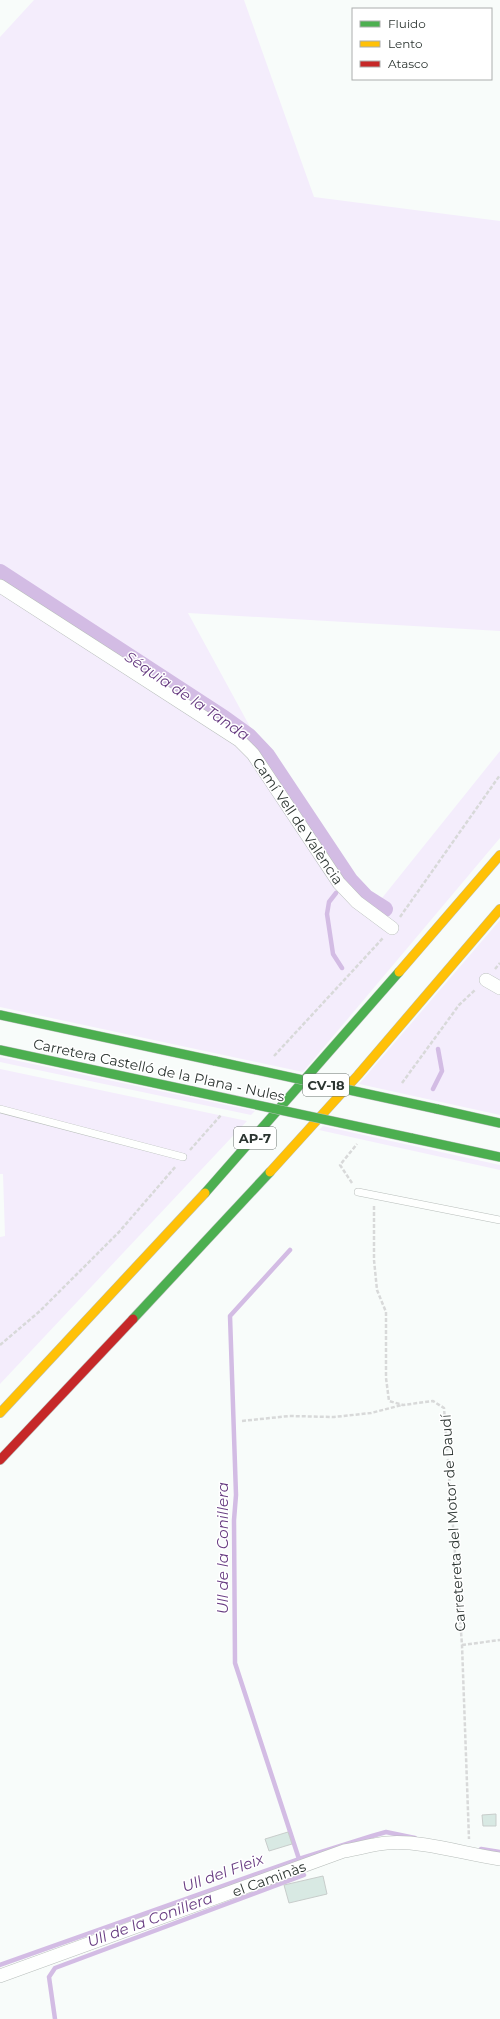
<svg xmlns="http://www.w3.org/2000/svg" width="500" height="2019" viewBox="0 0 500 2019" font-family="Montserrat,sans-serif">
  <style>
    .green { fill: #f4edfc }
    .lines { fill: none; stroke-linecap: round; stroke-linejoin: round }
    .stream { stroke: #d3bce4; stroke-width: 4.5 }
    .canal { stroke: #d3bce4; stroke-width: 16 }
    .building { fill: #d8e9e3; stroke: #c8cdcb }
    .lane-casing { stroke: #b8bebb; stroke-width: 8 }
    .street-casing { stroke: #b8bebb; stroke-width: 14 }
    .fast-casing { stroke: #b8bebb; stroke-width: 10 }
    .slow-casing { stroke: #b8bebb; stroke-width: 10 }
    .jam-casing { stroke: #b8bebb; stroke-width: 10 }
    .path { stroke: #d8d9d9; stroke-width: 2.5; stroke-dasharray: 4 2; stroke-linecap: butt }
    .lane { stroke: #fefffe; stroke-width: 7 }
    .street { stroke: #fefffe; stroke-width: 13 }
    .fast { stroke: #4caf50; stroke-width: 9 }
    .slow { stroke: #ffc107; stroke-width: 9 }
    .jam { stroke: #c62828; stroke-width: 9 }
    .fast-bridge-casing { stroke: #b8bebb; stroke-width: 10; stroke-linecap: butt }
    .fast-bridge { stroke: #4caf50; stroke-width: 9 }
    .labels { text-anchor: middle; stroke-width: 3; stroke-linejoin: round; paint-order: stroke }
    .shield { fill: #fff; stroke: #6b726f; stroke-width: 1 }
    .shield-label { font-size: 13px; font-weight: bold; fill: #2c3531 }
    .street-label { font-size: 14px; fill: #2c3531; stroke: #fff }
    .water-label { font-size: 15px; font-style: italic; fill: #663a80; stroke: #fff }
  </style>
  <rect width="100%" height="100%" fill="#f8fcfa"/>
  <path class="green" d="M34,0H244L314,197L500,221V631L188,613L255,736L254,753L339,883L370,913L500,751V838L303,1072L0,1007V37Z
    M500,920V1115L359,1084Z
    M0,1057L255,1111L251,1115L0,1062Z
    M0,1069L247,1121L0,1384V1237L5,1236L3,1174H0Z
    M323,1126L500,1165V1170L319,1130Z"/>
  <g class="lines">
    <path class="stream" d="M336,893L329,902L327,914L333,954L342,968
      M433,1089L442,1071L438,1049
      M290,1250L230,1316L236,1495L234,1520L235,1663L299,1859
      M481,1849L500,1852
      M0,1965L299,1859L372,1836L386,1832L415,1838
      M55,2019L49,1977L55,1968L304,1875"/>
    <path class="canal" d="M0,572L224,718L249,736L267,755L350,880L366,897L385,909"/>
  </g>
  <path class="building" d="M496,1814V1826H483L482,1815Z
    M288,1832L292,1844L269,1851L265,1839Z
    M323,1876L327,1894L289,1903L284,1885Z"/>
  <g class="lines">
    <g class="lane-casing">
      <path id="lane" d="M0,1109L183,1157
        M358,1192L500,1220"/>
    </g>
    <g class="street-casing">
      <path id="street" d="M0,586L239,740L253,754L339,883L357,902L392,928
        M486,980L500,988
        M0,1976L344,1851C358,1849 373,1844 387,1843C423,1840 464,1854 500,1859"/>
    </g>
    <g class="fast-casing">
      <path id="fast" d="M0,1015L215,1061
        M0,1050L192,1091
        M437,1109L500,1123
        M411,1138L500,1157
        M205,1193L399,972
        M133,1319L270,1172"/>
    </g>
    <g class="slow-casing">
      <path id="slow" d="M399,972L500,855
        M270,1172L358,1075L500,909
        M0,1413L205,1193"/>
    </g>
    <g class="jam-casing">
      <path id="jam" d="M0,1460L133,1319"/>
    </g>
    <path class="path" d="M400,917L500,775
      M495,969L500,963
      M274,1056L383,938
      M402,1083L459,1005L476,989
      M190,1150L221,1115
      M352,1183L340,1165L357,1144
      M374,1206V1260L377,1290L386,1312V1378L389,1401L403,1405L433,1401L444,1408L462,1645L469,1839
      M0,1345L40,1311L119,1232L176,1166
      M242,1421L289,1416L334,1417L371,1413L402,1405
      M462,1645L500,1640"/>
    <use href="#lane" class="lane"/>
    <use href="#street" class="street"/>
    <use href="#fast" class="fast"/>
    <use href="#slow" class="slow"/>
    <use href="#jam" class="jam"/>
    <g class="fast-bridge-casing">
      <path id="fast-bridge" d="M215,1061L437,1109
        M192,1091L411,1138"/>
    </g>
    <use href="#fast-bridge" class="fast-bridge"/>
  </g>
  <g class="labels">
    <g class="shield">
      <rect x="303" y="1074" width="46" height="22" rx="3"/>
      <rect x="234" y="1127" width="42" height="22" rx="3"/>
    </g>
    <g class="shield-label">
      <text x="326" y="1090">CV-18</text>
      <text x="255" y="1143">AP-7</text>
    </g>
    <g class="street-label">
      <text transform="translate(298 821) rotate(56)" y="5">Camí Vell de València</text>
      <text transform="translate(159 1070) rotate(12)" y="5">Carretera Castelló de la Plana - Nules</text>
      <text transform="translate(453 1523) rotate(-94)" y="5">Carretereta del Motor de Daudí</text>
      <text transform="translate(269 1879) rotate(-20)" y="5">el Caminàs</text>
    </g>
    <g class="water-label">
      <text transform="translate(187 696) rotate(34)" y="5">Séquia de la Tanda</text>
      <text transform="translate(223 1548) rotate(-90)" y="5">Ull de la Conillera</text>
      <text transform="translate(223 1873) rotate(-20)" y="5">Ull del Fleix</text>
      <text transform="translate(150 1920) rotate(-20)" y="5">Ull de la Conillera</text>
    </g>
  </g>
  <rect x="352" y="8" width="140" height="72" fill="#ffffff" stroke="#abaead"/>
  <rect x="360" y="21" width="20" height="6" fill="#4caf50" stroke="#abaead"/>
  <text x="388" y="28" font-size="12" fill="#2c3531">Fluido</text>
  <rect x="360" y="41" width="20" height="6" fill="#ffc107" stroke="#abaead"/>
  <text x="388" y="48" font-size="12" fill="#2c3531">Lento</text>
  <rect x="360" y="61" width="20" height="6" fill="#c62828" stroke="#abaead"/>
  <text x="388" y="68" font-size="12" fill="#2c3531">Atasco</text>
</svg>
